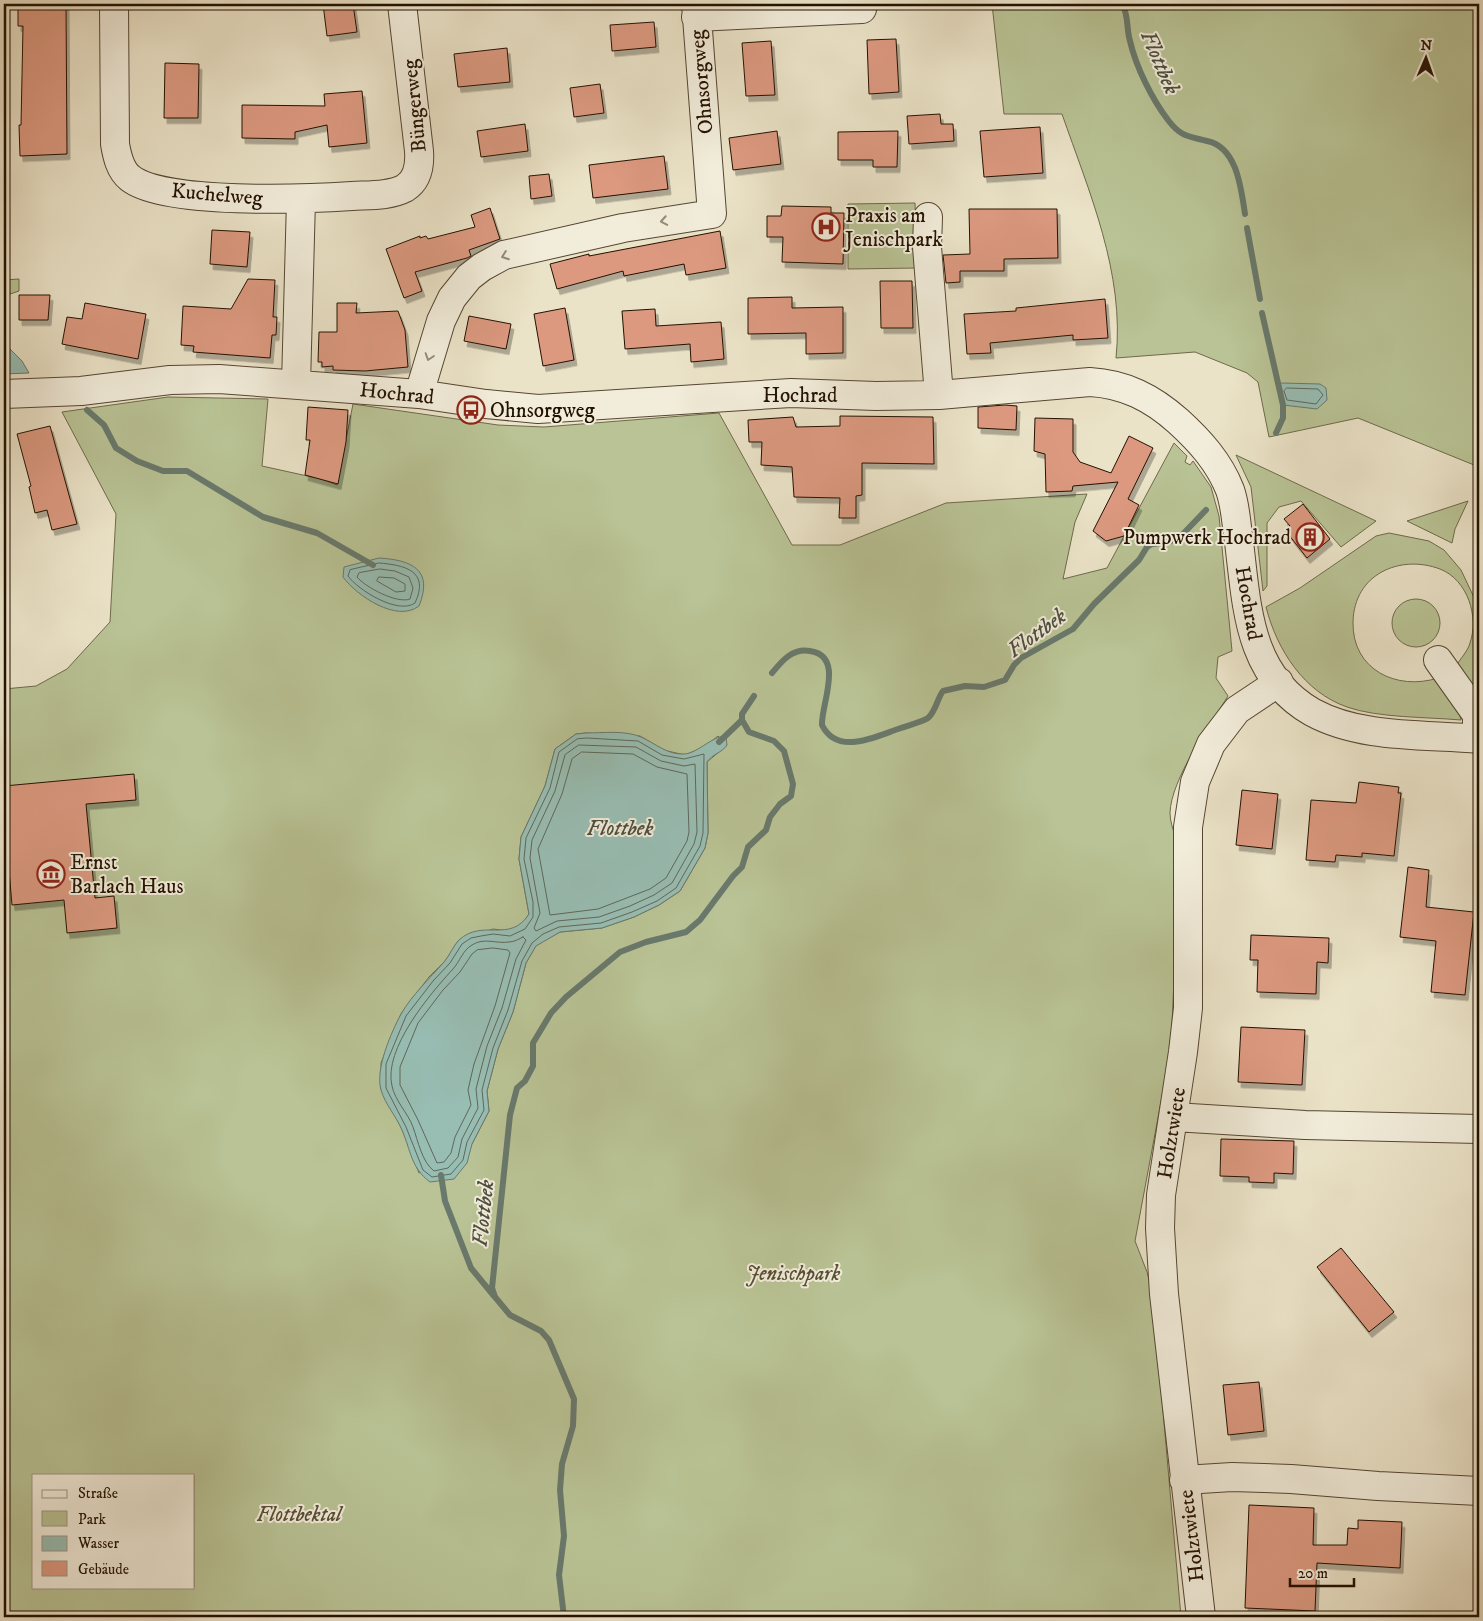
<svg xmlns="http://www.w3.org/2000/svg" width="1483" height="1621" viewBox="0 0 1483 1621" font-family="'IM FELL DW Pica',serif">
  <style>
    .green { fill: #b9c395; stroke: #6e6a4b; fill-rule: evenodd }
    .water { fill: #98beb4; stroke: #69796c }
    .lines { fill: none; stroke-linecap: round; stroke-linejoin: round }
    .shore { stroke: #5e685a; stroke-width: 1 }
    .stream { stroke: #69796c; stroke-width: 6 }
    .building { fill: #dc9980; stroke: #231101; filter: url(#shadow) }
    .minor-casing { stroke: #554633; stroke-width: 30 }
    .minor { stroke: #f2eddb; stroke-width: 28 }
    .oneway { stroke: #958a79 }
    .labels { text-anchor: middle; stroke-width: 4; stroke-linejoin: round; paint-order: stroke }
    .street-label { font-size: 21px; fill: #231101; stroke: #f2eddb }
    .poi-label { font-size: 21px; fill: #231101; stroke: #f2eddb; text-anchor: start }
    .park-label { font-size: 21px; font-style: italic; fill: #584f35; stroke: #f2eddb }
    .water-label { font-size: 22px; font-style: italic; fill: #4c4e40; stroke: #f2eddb }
  </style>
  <defs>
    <filter id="shadow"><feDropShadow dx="3" dy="5.5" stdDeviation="0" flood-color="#0004"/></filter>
  </defs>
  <rect width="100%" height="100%" fill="#ebe3c8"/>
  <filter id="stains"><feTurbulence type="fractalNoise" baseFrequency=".004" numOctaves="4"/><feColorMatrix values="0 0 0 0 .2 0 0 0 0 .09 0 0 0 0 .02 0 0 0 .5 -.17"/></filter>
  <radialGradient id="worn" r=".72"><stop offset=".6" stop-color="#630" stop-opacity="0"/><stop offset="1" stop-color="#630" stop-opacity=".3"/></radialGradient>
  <path class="green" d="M992,4H1479V467L1358,418L1269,437L1258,382L1247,373L1195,352L1116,358C1125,273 1089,192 1062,114H1004Z
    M915,203L917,268L848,269V204Z
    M19,279V291L4,296V280Z
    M168,397L268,399L262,466L321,479L337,485L353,404L498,425L544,427L719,413L792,545H840L946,503L1087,494L1075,522L1063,579L1107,568L1174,443L1187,456L1185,462L1190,465L1193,461L1211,487L1219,516L1232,651L1218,657L1216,678L1228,696C1210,725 1171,779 1170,813C1170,821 1173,829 1175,836L1174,979L1171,1048L1135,1241L1147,1272L1153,1296L1181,1617H4V689L36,686L67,669L110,622L116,514L62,412ZM586,733L640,736L663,750L685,755L704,747L718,736L727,745L707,762L708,833L705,848L680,891L659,905L634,917L602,928L560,932L536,945L526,963L513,1012L498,1049L487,1091L489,1111L472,1144L419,1173L402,1129L381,1089V1063L401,1014L429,977L446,960L458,941L493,929L508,931L522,925L529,914L519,859L521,837L545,786L555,749L576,734ZM34,1475H194V1587H34Z
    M1236,455L1376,521L1341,547L1301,501L1279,507L1267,523V586L1263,591L1251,487Z
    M1468,501L1455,529L1452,543L1407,521Z
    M1389,533L1429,541L1444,550L1461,570L1479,608V697L1456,666C1460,659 1468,651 1470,643C1479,617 1468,580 1440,569C1400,554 1354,574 1353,622C1352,670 1397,691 1438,678L1458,707L1461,720C1428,717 1378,718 1347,707C1304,692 1277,650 1266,607L1300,588L1376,536Z
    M1392 623a24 24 0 1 1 48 0a24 24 0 1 1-48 0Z"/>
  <path class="water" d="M4,331L9,348L22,361L29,373L4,374Z
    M1282,383L1320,384L1326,388L1327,400L1317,409L1283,405L1277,386Z
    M379,558C411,560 434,569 419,606C397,623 357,596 343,577L344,567Z
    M586,733C603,733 625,730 641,737C655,743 667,755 684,754C697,754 716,733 726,737L727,745C722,753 712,754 707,762L708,833L705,848L680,891L659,905L634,917L602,928L560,932L536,946L526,963L513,1012L498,1049L487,1091L489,1111L472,1144L467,1163L454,1179L430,1182C411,1168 411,1151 402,1130C396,1116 385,1104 381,1090C375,1069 391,1033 401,1014C412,995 430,978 444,962C450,955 453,946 459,940C483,918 510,944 529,914L519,859L521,837L545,786L555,749L576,734Z"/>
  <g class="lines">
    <path class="shore" d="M1287,388L1318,389L1323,395L1316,404L1287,400L1284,391Z
      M379,563C405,565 430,571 415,603C398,615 358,590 348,576L350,570Z
      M380,569L395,571L409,577L413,588L410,599C397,604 365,587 357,577L359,573Z
      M379,577L394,578L405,584V591L396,592L377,581Z
      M587,738L638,741L662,755L684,759L704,754L703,833L700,846L676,888L657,901L632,912L601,923L559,927L543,934L532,943L522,961L508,1010L493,1048L482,1090L484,1110L467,1142L463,1160L451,1174L432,1177L423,1170L406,1127L386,1088V1064L406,1016L433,981L450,963L462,944L471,938L481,936L493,934L510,936L525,929L533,917V902L524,859L526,838L550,788L559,752L577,739Z
      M579,745L636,747L661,761L684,766L695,764L697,832L694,844L672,883L654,895L630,906L599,917L557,921L536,931L534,928L540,913L530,858L532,840L555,791L565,755Z
      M582,752L633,754L657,767L687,774L689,832L687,841L666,878L650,889L598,909L550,915L538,849L562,794L572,759Z
      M523,937L526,940L516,959L502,1008L487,1046L476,1089L478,1108L462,1139L458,1157L448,1168L434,1171C422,1162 418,1141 413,1127C408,1113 395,1101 392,1086C383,1049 430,994 453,969C460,961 463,950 472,945C484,937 496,944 509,942C514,942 519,939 523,937Z
      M493,948L508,950L510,953L495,1006L474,1064L468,1090L471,1105L455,1137L451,1153L444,1162L437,1163L418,1120L400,1085V1067L418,1023L443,990L460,972L472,954L477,950Z"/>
    <path class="stream" d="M1122,4C1129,15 1126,28 1130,41C1136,67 1152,99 1168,120C1181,137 1188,136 1207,141C1237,147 1241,188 1245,214
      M1247,228L1260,299
      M1262,313L1283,405V418L1276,433
      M87,410L104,425L116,448L137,461L163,471H187L263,517L317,533L373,565
      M772,673C782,661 792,648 810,651C845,656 821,704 822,725C837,756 875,737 898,729C908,725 920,723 928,718C936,711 937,699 943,691L965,686L984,687L1005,680L1014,665L1021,658L1073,629L1094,604L1139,560L1147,547L1152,544L1169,542L1182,535L1206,510
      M719,742L742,720
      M441,1175L445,1201L471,1268L494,1296
      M564,1617L559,1575L564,1536L560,1490L562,1464L573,1426L574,1399L549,1340L541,1331L510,1315L495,1297L492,1288L510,1115L517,1088L525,1081L533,1066V1043L551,1013L566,997L620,952L646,942L686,932L700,920L733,876L742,867L748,847L766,830L770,817L780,804L791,796L793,784L784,751L774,741L749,732L742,720V714L754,696"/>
  </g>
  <path class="building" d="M18,4H66L67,154L20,156L19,125H21L23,26H18Z
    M323,4H353L357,32L327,36Z
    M654,22L656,47L612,51L610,25Z
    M896,39L899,92L869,94L867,40Z
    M771,41L775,95L746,96L742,43Z
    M507,48L510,82L458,87L454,54Z
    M165,63L199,64L198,118H164Z
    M600,84L604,113L574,117L570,88Z
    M362,91L367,143L329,147L327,125L295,132V139L242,138V105L325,106L324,94Z
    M940,114L941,124H953L954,141L909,144L907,116Z
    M525,124L528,151L481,157L477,131Z
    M1040,127L1043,173L984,177L980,131Z
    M777,131L781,164L733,170L729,138Z
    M898,131L897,167H873V160H838V132Z
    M664,156L668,189L593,198L589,165Z
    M549,174L552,196L531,199L529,176Z
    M782,206L831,207V213H844L843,264L782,262L783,237H767V216H781Z
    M490,208L500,239L469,250L471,256L467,258L415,272L422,291L404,298L386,249L420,236V238L426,236L428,239L475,227L471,215Z
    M969,209H1057L1058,258L1004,259V271H960V282L946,283L943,255L970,254Z
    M212,230L250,232L247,267L210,264Z
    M720,231L726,268L686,275L684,264L624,276L623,271L557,289L550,264L589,254V256Z
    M248,279L275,280L273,317H277L276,335H272L270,358L193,352L194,346L181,345L183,306L231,309Z
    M880,281H912L913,328H881Z
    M19,295H50L48,320H19Z
    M792,297V308L843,307V353L806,354V333L748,334V298Z
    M1105,299L1108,338L1073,340V335L990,343L991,353L967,354L964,314L1016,311V308Z
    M85,303L146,314L138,359L62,344L67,317L82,319Z
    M337,303H357L356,313L398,311L405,330L408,367L365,371L333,370V366L322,367V362H318L319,332H337Z
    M565,308L574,360L543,366L534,314Z
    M655,309L656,326L721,322L724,359L691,362L690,344L625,349L622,311Z
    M469,316L511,324L506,349L464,341Z
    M1005,405L1017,406L1016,430L978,428V407Z
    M308,407L348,410L346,442L338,484L305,475L310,440H306Z
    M840,416L933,417L934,464L862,463V495L856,496V518H839L840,498L794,497L792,467L761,465L762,442H749L748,420L793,417L796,427L840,426Z
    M1035,418L1073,419V452L1080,462L1111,473L1129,436L1153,448L1128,499L1139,505L1124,536L1106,541L1093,531L1118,482L1073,486L1072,491L1046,492L1045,454L1034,451Z
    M50,426L77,524L52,530L47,510L35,513L29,487L31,486L17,434Z
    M1303,504L1330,539L1307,558L1285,530L1290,526L1284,519Z
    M134,774L136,800L86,804L95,898L114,896L117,928L67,933L64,900L12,905L4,812V786Z
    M1359,782L1399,787L1398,793H1401L1394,856L1362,853V857L1336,855L1335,862L1306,860L1311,800L1356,803Z
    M1242,790L1278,794L1272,849L1236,845Z
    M1408,867L1429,870L1426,907L1474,912L1465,995L1431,992L1436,941L1400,937Z
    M1251,935L1329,938L1328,963L1317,962L1316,994L1257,992L1258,960H1250Z
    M1241,1027L1305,1030L1302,1085L1238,1082Z
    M1221,1139L1294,1141L1293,1174L1274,1173V1183L1249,1182V1177L1220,1176Z
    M1341,1248L1394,1312L1369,1332L1317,1267Z
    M1259,1382L1264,1431L1228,1435L1223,1385Z
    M1249,1505L1314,1508L1313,1545H1347L1348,1528L1358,1529V1520L1402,1522L1400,1568L1317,1563L1315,1611L1245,1608Z"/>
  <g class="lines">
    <g class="minor-casing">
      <path id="minor" d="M114,4L115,144C117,156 120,170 130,178C164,205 307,199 352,196C369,195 390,196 405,188C418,180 420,165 419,151L402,4
        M696,17L862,9
        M928,217L927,247L939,395
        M296,384L301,200
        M4,394L81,391L170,380L219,379L419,394L486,404L538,409L791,393L876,396L939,395L1090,382C1125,384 1152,398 1178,421C1200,441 1219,462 1230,490C1236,507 1236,524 1239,542C1247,607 1248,675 1312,712C1361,739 1425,734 1479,739
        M419,394L441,321L452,298L469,277L482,267L504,255L623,228L712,214L696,4
        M1438,660L1477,715V739
        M1174,1117L1305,1125L1479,1129
        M1184,1480L1232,1477L1291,1479L1378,1486L1479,1491
        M1201,1617L1164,1294L1160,1228L1161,1195L1183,1052L1188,1008V827L1195,782L1211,744L1237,710L1279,682"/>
    </g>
    <use href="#minor" class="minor"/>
  </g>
  <defs><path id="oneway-chevron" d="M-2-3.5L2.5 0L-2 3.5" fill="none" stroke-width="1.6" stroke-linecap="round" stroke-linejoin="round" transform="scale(1.25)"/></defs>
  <g class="oneway">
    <use href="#oneway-chevron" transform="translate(664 221) rotate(170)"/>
    <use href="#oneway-chevron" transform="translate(505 256) rotate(160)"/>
    <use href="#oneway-chevron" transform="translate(429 357) rotate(108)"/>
  </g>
  <defs>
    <g id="hospital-ring" transform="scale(1.4375)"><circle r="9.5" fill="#f2eddb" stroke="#8f2418" stroke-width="1.5"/><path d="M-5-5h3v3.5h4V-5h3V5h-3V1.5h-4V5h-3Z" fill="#8f2418"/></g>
    <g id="bus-ring" transform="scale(1.4375)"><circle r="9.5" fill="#f2eddb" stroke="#8f2418" stroke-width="1.5"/><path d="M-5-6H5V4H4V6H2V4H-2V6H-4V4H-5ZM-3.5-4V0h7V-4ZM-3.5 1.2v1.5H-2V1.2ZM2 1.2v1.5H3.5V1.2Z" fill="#8f2418"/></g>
    <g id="building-ring" transform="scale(1.4375)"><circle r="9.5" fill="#f2eddb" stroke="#8f2418" stroke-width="1.5"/><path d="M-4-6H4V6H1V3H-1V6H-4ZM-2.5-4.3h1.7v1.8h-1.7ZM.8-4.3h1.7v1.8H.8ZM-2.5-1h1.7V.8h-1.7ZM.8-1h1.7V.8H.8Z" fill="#8f2418"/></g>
    <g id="museum-ring" transform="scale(1.4375)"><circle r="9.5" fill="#f2eddb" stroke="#8f2418" stroke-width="1.5"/><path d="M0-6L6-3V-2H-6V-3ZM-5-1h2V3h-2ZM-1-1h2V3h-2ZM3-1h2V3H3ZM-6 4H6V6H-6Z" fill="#8f2418"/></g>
  </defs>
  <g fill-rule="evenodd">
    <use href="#hospital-ring" x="826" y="227"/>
    <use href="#bus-ring" x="471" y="410"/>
    <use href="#building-ring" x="1310" y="537"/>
    <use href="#museum-ring" x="51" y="874"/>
  </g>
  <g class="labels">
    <g class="street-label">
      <text transform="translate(701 82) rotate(-95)" y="7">Ohnsorgweg</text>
      <text transform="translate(414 106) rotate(-96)" y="7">Büngerweg</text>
      <text transform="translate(217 194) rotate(5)" y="7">Kuchelweg</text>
      <text transform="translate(397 393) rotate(6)" y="7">Hochrad</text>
      <text x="800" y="402">Hochrad</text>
      <text transform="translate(1249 603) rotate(80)" y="7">Hochrad</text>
      <text transform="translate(1171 1133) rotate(-81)" y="7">Holztwiete</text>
      <text transform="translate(1191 1536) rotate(-97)" y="7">Holztwiete</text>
    </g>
    <g class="poi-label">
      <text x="845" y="222">Praxis am<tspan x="845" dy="24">Jenischpark</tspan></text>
      <text x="490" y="417">Ohnsorgweg</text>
      <text x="1291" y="544" text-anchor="end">Pumpwerk Hochrad</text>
      <text x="70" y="869">Ernst<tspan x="70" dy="24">Barlach Haus</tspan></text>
    </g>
    <g class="park-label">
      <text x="793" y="1280">Jenischpark</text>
      <text x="299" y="1521">Flottbektal</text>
    </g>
    <g class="water-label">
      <text transform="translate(1161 62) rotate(67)" y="8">Flottbek</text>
      <text transform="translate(1036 632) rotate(-36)" y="8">Flottbek</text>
      <text x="620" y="835">Flottbek</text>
      <text transform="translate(482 1213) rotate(-84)" y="8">Flottbek</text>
    </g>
  </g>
  <rect width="1483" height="1621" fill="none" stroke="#ebe3c8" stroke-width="20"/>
  <rect x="5" y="5" width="1473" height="1611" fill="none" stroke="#231101" stroke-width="2.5"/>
  <rect x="10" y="10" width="1463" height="1601" fill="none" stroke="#231101"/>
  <rect x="32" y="1474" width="162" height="115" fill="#f2eddb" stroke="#9f9584"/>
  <rect x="42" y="1490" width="25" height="8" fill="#f2eddb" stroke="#9f9584"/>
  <text x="78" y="1498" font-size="15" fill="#231101">Straße</text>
  <rect x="42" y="1511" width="25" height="15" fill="#b9c395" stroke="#9f9584"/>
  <text x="78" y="1524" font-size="15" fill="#231101">Park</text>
  <rect x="42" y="1536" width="25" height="15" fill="#98beb4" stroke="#9f9584"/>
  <text x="78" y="1548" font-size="15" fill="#231101">Wasser</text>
  <rect x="42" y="1561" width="25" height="15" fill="#dc9980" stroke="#9f9584"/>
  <text x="78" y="1574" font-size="15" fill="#231101">Gebäude</text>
  <g transform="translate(1426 58) rotate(2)" stroke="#f2eddb" stroke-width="4" paint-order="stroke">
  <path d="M0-4L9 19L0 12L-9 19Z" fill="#231101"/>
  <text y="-8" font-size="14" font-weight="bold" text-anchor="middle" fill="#231101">N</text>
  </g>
  <path d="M1290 1578v8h64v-8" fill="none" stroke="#231101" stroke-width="2.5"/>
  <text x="1298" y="1578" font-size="15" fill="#231101" stroke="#f2eddb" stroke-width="4" paint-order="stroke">20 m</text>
  <rect width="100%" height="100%" filter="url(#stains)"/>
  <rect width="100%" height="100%" fill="url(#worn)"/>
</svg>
